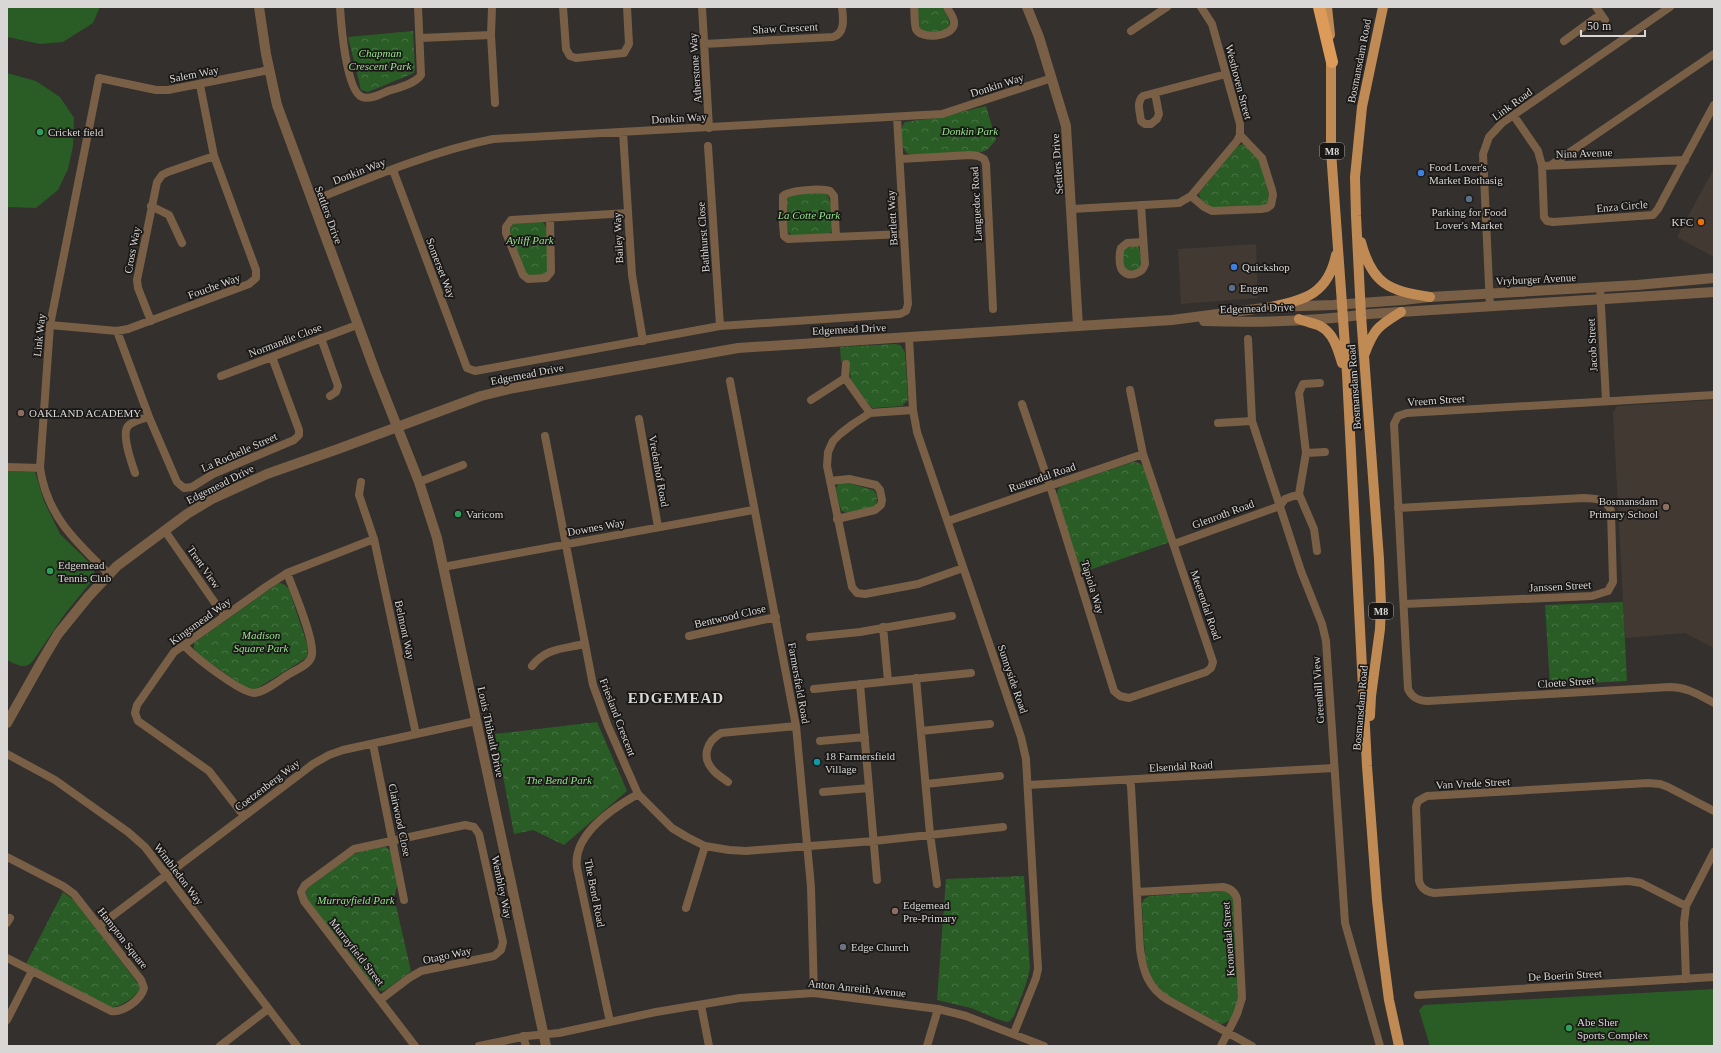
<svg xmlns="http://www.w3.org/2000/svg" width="1721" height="1053" viewBox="0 0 1721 1053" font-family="'Times New Roman',serif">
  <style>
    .built { fill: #413932 }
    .park { fill: url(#park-crowns) }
    .garden { fill: #295d25 }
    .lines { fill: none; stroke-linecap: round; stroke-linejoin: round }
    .minor { stroke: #795f45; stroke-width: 8 }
    .tertiary { stroke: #795f45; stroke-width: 10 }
    .primary { stroke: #c08a54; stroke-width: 10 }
    .motorway { stroke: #dc9b59; stroke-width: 12 }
    .leisure-dot { fill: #2e9e5b; stroke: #1a1817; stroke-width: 1.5 }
    .shop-dot { fill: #3f7fe0; stroke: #1a1817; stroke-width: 1.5 }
    .service-dot { fill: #5c6f8a; stroke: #1a1817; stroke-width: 1.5 }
    .food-dot { fill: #e8710a; stroke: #1a1817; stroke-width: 1.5 }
    .education-dot { fill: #8d6e63; stroke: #1a1817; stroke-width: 1.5 }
    .culture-dot { fill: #0f9aa8; stroke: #1a1817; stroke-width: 1.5 }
    .worship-dot { fill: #6b7280; stroke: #1a1817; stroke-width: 1.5 }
    .labels { text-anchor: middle; stroke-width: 3.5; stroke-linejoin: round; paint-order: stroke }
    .shield { fill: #1a1817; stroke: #a09e9c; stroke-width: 1 }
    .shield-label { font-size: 10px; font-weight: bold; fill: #d9d7d5 }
    .street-label { font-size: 11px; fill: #d9d7d5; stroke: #1a1817 }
    .park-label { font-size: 11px; font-style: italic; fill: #93e48b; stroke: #1a1817 }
    .poi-label { font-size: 11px; fill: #d9d7d5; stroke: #1a1817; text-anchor: start }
    .district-label { font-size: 15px; font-weight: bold; letter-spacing: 1px; fill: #d9d7d5; stroke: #1a1817 }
  </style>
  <defs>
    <pattern id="park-crowns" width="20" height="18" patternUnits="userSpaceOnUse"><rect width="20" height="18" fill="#295d25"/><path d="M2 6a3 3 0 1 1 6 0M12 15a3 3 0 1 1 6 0" fill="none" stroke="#477444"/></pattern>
  </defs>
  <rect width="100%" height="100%" fill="#33302d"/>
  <path class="built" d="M1714,168V257L1677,237Z
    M1256,244L1258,298L1181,304L1178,249Z
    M1714,400V648L1685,633L1625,638L1613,413L1617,406Z"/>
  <path class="park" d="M917,7H942C947,15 953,22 946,31L926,33L920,29Z
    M413,31L415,69L414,73L368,92L361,90L348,37Z
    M986,106L996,140L988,149L982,152L911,155C900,153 898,129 905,122L941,117Z
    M1243,144L1260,160L1269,196L1268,202L1264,205L1211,208L1200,198L1199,193L1238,146Z
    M825,193C832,197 834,220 832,228C832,232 829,234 826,235H791L788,232L787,228L786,198L792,194Z
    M540,221L544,223L547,229V272L543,275L529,276L524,273L509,230L514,223Z
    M1137,245C1142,250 1142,262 1139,269L1129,271L1124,268L1123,252L1124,248Z
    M895,344L900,345L905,352L908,400L902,406L872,408L851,380L848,361L841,362L840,347Z
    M1133,462L1139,463L1143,466L1170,542L1081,573L1057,495L1058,489L1062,486Z
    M844,482L873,490C878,494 878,502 874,507L847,513L842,511L840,507L836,489L838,484Z
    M280,583L285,585L289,589L308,647L307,656L303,660L256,689H248L196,653L194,648V643L277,584Z
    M1623,602L1627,681L1550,685L1545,605Z
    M597,722L627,791L564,845L533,830L514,834L495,734Z
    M385,846L391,851L398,883L394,897L411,971L387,989L382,991L376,988L307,899L306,893L308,888L352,855L362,851Z
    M1024,876L1030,969L1026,984L1014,1016L1010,1021L1007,1022L997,1019L971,1008L937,1000L946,879Z
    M1224,891L1230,893L1233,899L1239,999C1236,1009 1233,1022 1221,1024L1165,994L1151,978L1145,957L1142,904L1144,899L1149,896Z
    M63,892L75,901L139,985L140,989C134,998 120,1008 110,1007L26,964Z"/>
  <path class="garden" d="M7,7H100L93,23L63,42L40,44L7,37Z
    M7,73L36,81L60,97L74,118L73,146L68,169L58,190L36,208L7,207Z
    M7,471L35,472L44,501L60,534L93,566L95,577L64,615L33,661C25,670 17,665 7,660Z
    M1714,989V1046H1430L1419,1010L1424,1005Z"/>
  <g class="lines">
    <path class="minor" d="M340,7C341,23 346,91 362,97C370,100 381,94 388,91C398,88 415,84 421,75L418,7
      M492,7L491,35L495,103
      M563,7L566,49L570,56L576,58L624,53L629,44L627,7
      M702,7L709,128
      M914,7C915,14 914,23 916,29C921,40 953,37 954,24C955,18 949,12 947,7
      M1596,7L1605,20
      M1131,31L1167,7
      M420,38L491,35
      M1564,41L1601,14
      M704,44L833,37C846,33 843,17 842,7
      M1155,93L1159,114L1157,119L1151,124H1145L1141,121C1140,112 1136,102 1143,96L1226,74
      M1514,116L1538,151L1542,166L1685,160
      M623,132L632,275L643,341
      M708,146L720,326
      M900,159L970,155L978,156L984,159L986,164L993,309
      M1551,165L1714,54
      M1542,166L1544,217L1547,221L1553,222L1653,215L1658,209L1714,105
      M393,170L467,368L475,371L720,326L900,314L906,311L908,304L897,117
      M1191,196L1204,207L1212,211L1261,209L1267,208L1271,205L1273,195L1272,190L1262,158L1240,135
      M312,201C369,178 433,151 493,139L942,114L1052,78
      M1141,205L1145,264C1143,273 1129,279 1122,270C1119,266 1119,253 1121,248L1127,243L1143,242
      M151,206L169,215L182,243
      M1072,209L1179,203L1191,196L1237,141L1240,135V124L1212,24L1201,7
      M550,218L551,272L546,278L528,279L523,275L506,233V227L511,220L628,213
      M836,237L834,196L830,191C822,188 789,190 783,196V224L784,236L788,239L904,234
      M1600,287L1606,401
      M1490,307L1483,154L1489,137L1502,123L1670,7
      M151,321L138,288L137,280L157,182L162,175L168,172L214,156
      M50,325L117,331L128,329L249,284L256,278V270L214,156L200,85
      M117,331L149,417L177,482L184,488L192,487L213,474L294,440L299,435V430L272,357
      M321,338L338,386L336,392L330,396
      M909,338L913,410L917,432L1021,737L1026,759L1038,969L1036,978L1014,1033
      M1248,339L1252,421L1301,571L1322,624L1326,641L1345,923L1380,1046
      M846,364L845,378L870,413
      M221,376L357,325
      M730,381L796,726L811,887L814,993
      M1714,395L1407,413L1398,416L1394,424L1408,689C1412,698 1419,701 1428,701L1670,687C1687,687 1699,695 1714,703
      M811,400L845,378
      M1022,404L1053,495L1114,691L1120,696L1129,698L1206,672L1211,668L1213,662L1143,454L1130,390
      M913,410L870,413L853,424L840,434L833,441L828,452L827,466L852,587L857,593L865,594L918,584L963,568
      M639,419L658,527
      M1218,423L1252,421
      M545,436L593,685L608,726L638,794L672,828L687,837L705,846L729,850L746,851L874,841L1003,827
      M1306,453L1325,452
      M7,467L40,468
      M135,473C132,464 121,434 128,426C133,421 142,419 149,417
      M830,481L849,479L876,485L880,490L882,500L881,505L875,510L837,519
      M361,482L359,495L374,539L416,734
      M419,482L463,465
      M1398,508L1584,498C1595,499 1607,498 1611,511L1613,582L1608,591L1592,596L1404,604
      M948,521L1143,454
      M165,531L224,616
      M1174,544L1280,506L1285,499L1299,494
      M1317,551L1314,529L1299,494L1306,453L1299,393L1303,384L1320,383
      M443,567L753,510
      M109,574C76,542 47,516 40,468L50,325L99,78L156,90H168L269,70
      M883,627L888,681
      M689,636L776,617
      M810,637L860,632L952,616
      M184,645C193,656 241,693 254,693C266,692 280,679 291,673C299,668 311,664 312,654C314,638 293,589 287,573
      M532,666C546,648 563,649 584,644
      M916,678L930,834L937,884
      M860,684L877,880
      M814,689L971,673
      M921,731L990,724
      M820,741L865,737
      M373,744L404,900
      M7,754L55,780L128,832L145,847L297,1046
      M1129,780L1131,786L1140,949C1143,971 1148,988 1168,1000L1252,1046
      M728,782C723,778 717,775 713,770C701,757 707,741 721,733L796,726
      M926,784L1000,776
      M1028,785L1334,768
      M823,792L869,788
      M244,816L209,771L138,721L135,713L137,705L174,652L267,586L287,573L374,539
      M7,857L63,886L74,894L141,980L144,988C141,1000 123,1013 111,1011L7,958
      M1137,892L1223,887C1230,888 1235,892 1237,899L1242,998L1237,1014L1221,1046
      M1686,906L1641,883L1629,881L1434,893C1426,892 1421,888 1419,881L1416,807L1418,801L1427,796L1648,783L1660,784L1668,787L1714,811
      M686,908L705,846
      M7,923L10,918
      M99,926L313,764L329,755L343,750L476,721
      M1686,979L1684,923L1686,906L1714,852
      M1418,995L1714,977
      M380,1000L409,978L421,971L494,956L501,950L503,942L479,834L474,827L465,825L354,849L305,885L301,892L304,901C341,950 378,998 415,1046
      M701,1005L709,1046
      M7,1020L32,971
      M610,1022L577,868C572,835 613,808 638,794
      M523,1036L526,1046
      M220,1046L268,1009
      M479,1046L527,1036L559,1033L656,1012L740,998L814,993L938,1009L966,1016L1044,1046
      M927,1046L938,1009"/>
    <path class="tertiary" d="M259,7L266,54L277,105L375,371L419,482L437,538L546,1046
      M1027,7L1039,37L1066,126L1078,326
      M1204,321C1258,323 1316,321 1369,314L1714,292
      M7,723L43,659L58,634L88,597L117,566L187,514L212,499L267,474L338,449L481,396L514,388L738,348L1172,320L1271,307L1333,305L1403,300L1430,297L1637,285L1714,278"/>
    <path class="primary" d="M1327,7L1330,35
      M1331,55V151L1347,374L1367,766L1377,900L1382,946L1389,1000L1399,1046
      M1361,242C1372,284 1389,291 1430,297
      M1271,307C1306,300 1328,293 1336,255
      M1299,319C1306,322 1314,323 1320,326C1334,333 1338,350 1342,363
      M1365,353C1374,328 1379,326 1401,312
      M1370,716L1371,696L1380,629L1381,605L1379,559L1361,315L1356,216L1355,177L1362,107L1383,7"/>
    <path class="motorway" d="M1319,7L1332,62"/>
  </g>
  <g class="leisure-dot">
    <circle cx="40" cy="132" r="4"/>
    <circle cx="458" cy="514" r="4"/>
    <circle cx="50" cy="571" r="4"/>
    <circle cx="1569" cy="1028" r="4"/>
  </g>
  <g class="shop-dot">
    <circle cx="1421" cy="173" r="4"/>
    <circle cx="1234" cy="267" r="4"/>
  </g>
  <g class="service-dot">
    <circle cx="1469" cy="199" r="4"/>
    <circle cx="1232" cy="288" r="4"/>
  </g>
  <circle class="food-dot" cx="1701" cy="222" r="4"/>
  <g class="education-dot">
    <circle cx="21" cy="413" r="4"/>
    <circle cx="1666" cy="507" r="4"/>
    <circle cx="895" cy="911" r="4"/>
  </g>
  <circle class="culture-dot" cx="817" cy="762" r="4"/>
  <circle class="worship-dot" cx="843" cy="947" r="4"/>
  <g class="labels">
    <g class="shield">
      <rect x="1320" y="143" width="24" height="16" rx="3"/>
      <rect x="1369" y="603" width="24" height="16" rx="3"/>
    </g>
    <g class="shield-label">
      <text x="1332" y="155">M8</text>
      <text x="1381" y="615">M8</text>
    </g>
    <g class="street-label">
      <text transform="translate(785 28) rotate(-3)" y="4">Shaw Crescent</text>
      <text transform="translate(1359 61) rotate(-79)" y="4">Bosmansdam Road</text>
      <text transform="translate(695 68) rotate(-94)" y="4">Atherstone Way</text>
      <text transform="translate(194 74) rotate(-11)" y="4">Salem Way</text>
      <text transform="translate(1239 82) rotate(75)" y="4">Westhoven Street</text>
      <text transform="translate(997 85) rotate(-18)" y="4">Donkin Way</text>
      <text transform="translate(1512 104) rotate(-36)" y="4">Link Road</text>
      <text transform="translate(679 118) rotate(-3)" y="4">Donkin Way</text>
      <text transform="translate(1584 153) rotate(-2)" y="4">Nina Avenue</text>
      <text transform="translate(1057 164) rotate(-94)" y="4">Settlers Drive</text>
      <text transform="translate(359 171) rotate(-21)" y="4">Donkin Way</text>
      <text transform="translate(976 204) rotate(-93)" y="4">Languedoc Road</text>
      <text transform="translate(1622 206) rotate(-5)" y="4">Enza Circle</text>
      <text transform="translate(329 215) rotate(70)" y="4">Settlers Drive</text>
      <text transform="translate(892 218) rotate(-93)" y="4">Bartlett Way</text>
      <text transform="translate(703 237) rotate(-94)" y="4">Bathhurst Close</text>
      <text transform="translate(618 238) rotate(-93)" y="4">Bailey Way</text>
      <text transform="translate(132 250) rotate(-79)" y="4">Cross Way</text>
      <text transform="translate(441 268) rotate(69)" y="4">Somerset Way</text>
      <text transform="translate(1536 279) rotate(-3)" y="4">Vryburger Avenue</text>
      <text transform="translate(214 286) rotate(-20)" y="4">Fouche Way</text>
      <text transform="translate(1257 308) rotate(-2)" y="4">Edgemead Drive</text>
      <text transform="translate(849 329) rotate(-3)" y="4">Edgemead Drive</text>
      <text transform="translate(39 335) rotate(-84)" y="4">Link Way</text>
      <text transform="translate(285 340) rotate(-21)" y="4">Normandie Close</text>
      <text transform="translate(1592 345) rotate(-93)" y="4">Jacob Street</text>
      <text transform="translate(527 374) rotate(-11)" y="4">Edgemead Drive</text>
      <text transform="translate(1354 387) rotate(-94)" y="4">Bosmansdam Road</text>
      <text transform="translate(1436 400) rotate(-4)" y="4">Vreem Street</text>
      <text transform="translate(239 452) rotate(-24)" y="4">La Rochelle Street</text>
      <text transform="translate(659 471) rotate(80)" y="4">Vredenhof Road</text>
      <text transform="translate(1042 477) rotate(-19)" y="4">Rustendal Road</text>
      <text transform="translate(220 484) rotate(-27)" y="4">Edgemead Drive</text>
      <text transform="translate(1223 514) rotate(-20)" y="4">Glenroth Road</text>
      <text transform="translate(596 527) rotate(-10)" y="4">Downes Way</text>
      <text transform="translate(204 567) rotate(55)" y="4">Trent View</text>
      <text transform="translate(1560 586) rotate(-3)" y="4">Janssen Street</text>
      <text transform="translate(1093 587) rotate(73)" y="4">Tapiola Way</text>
      <text transform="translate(1206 605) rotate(71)" y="4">Meerendal Road</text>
      <text transform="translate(730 616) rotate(-13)" y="4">Bentwood Close</text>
      <text transform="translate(200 621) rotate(-36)" y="4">Kingsmead Way</text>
      <text transform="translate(405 630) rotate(78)" y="4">Belmont Way</text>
      <text transform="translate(1013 679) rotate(71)" y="4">Sunnyside Road</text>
      <text transform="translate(1566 682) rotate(-4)" y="4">Cloete Street</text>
      <text transform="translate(799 683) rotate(80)" y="4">Farmersfield Road</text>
      <text transform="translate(1318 690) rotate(-94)" y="4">Greenhill View</text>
      <text transform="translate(1360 708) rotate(-85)" y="4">Bosmansdam Road</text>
      <text transform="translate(618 717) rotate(69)" y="4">Friesland Crescent</text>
      <text transform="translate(491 732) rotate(78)" y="4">Louis Thibault Drive</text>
      <text transform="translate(1181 766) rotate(-3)" y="4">Elsendal Road</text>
      <text transform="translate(1473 783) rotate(-3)" y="4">Van Vrede Street</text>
      <text transform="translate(267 785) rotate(-37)" y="4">Coetzenberg Way</text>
      <text transform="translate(400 820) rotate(78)" y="4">Clairwood Close</text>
      <text transform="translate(179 874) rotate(53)" y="4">Wimbledon Way</text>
      <text transform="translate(502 887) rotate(78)" y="4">Wembley Way</text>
      <text transform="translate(595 893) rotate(79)" y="4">The Bend Road</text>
      <text transform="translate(123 938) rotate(52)" y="4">Hampton Square</text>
      <text transform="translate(1228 939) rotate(-94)" y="4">Kronendal Street</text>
      <text transform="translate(357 952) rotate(52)" y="4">Murrayfield Street</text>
      <text transform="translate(447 955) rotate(-12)" y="4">Otago Way</text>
      <text transform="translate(1565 975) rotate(-3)" y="4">De Boerin Street</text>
      <text transform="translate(857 988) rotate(6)" y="4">Anton Anreith Avenue</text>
    </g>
    <g class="park-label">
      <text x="380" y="57">Chapman<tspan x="380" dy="13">Crescent Park</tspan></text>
      <text x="970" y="135">Donkin Park</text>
      <text x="809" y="219">La Cotte Park</text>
      <text x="530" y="244">Ayliff Park</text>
      <text x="261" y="639">Madison<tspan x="261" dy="13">Square Park</tspan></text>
      <text x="559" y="784">The Bend Park</text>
      <text x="356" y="904">Murrayfield Park</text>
    </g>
    <g class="poi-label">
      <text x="48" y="136">Cricket field</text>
      <text x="1429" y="171">Food Lover's<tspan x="1429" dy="13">Market Bothasig</tspan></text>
      <text x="1469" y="216" text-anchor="middle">Parking for Food<tspan x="1469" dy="13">Lover's Market</tspan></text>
      <text x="1693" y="226" text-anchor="end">KFC</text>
      <text x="1242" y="271">Quickshop</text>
      <text x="1240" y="292">Engen</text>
      <text x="29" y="417">OAKLAND ACADEMY</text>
      <text x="1658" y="505" text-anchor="end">Bosmansdam<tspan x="1658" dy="13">Primary School</tspan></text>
      <text x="466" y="518">Varicom</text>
      <text x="58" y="569">Edgemead<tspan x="58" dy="13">Tennis Club</tspan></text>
      <text x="825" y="760">18 Farmersfield<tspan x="825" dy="13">Village</tspan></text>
      <text x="903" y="909">Edgemead<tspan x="903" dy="13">Pre-Primary</tspan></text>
      <text x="851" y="951">Edge Church</text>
      <text x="1577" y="1026">Abe Sher<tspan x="1577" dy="13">Sports Complex</tspan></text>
    </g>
    <g class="district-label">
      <text x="676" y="703">EDGEMEAD</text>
    </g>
  </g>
  <rect width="1721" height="1053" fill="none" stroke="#d9d7d5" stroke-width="16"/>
  <path d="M1581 30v6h64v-6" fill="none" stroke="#d9d7d5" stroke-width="2"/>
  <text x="1587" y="30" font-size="12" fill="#d9d7d5" stroke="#1a1817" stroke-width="3" paint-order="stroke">50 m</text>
</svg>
